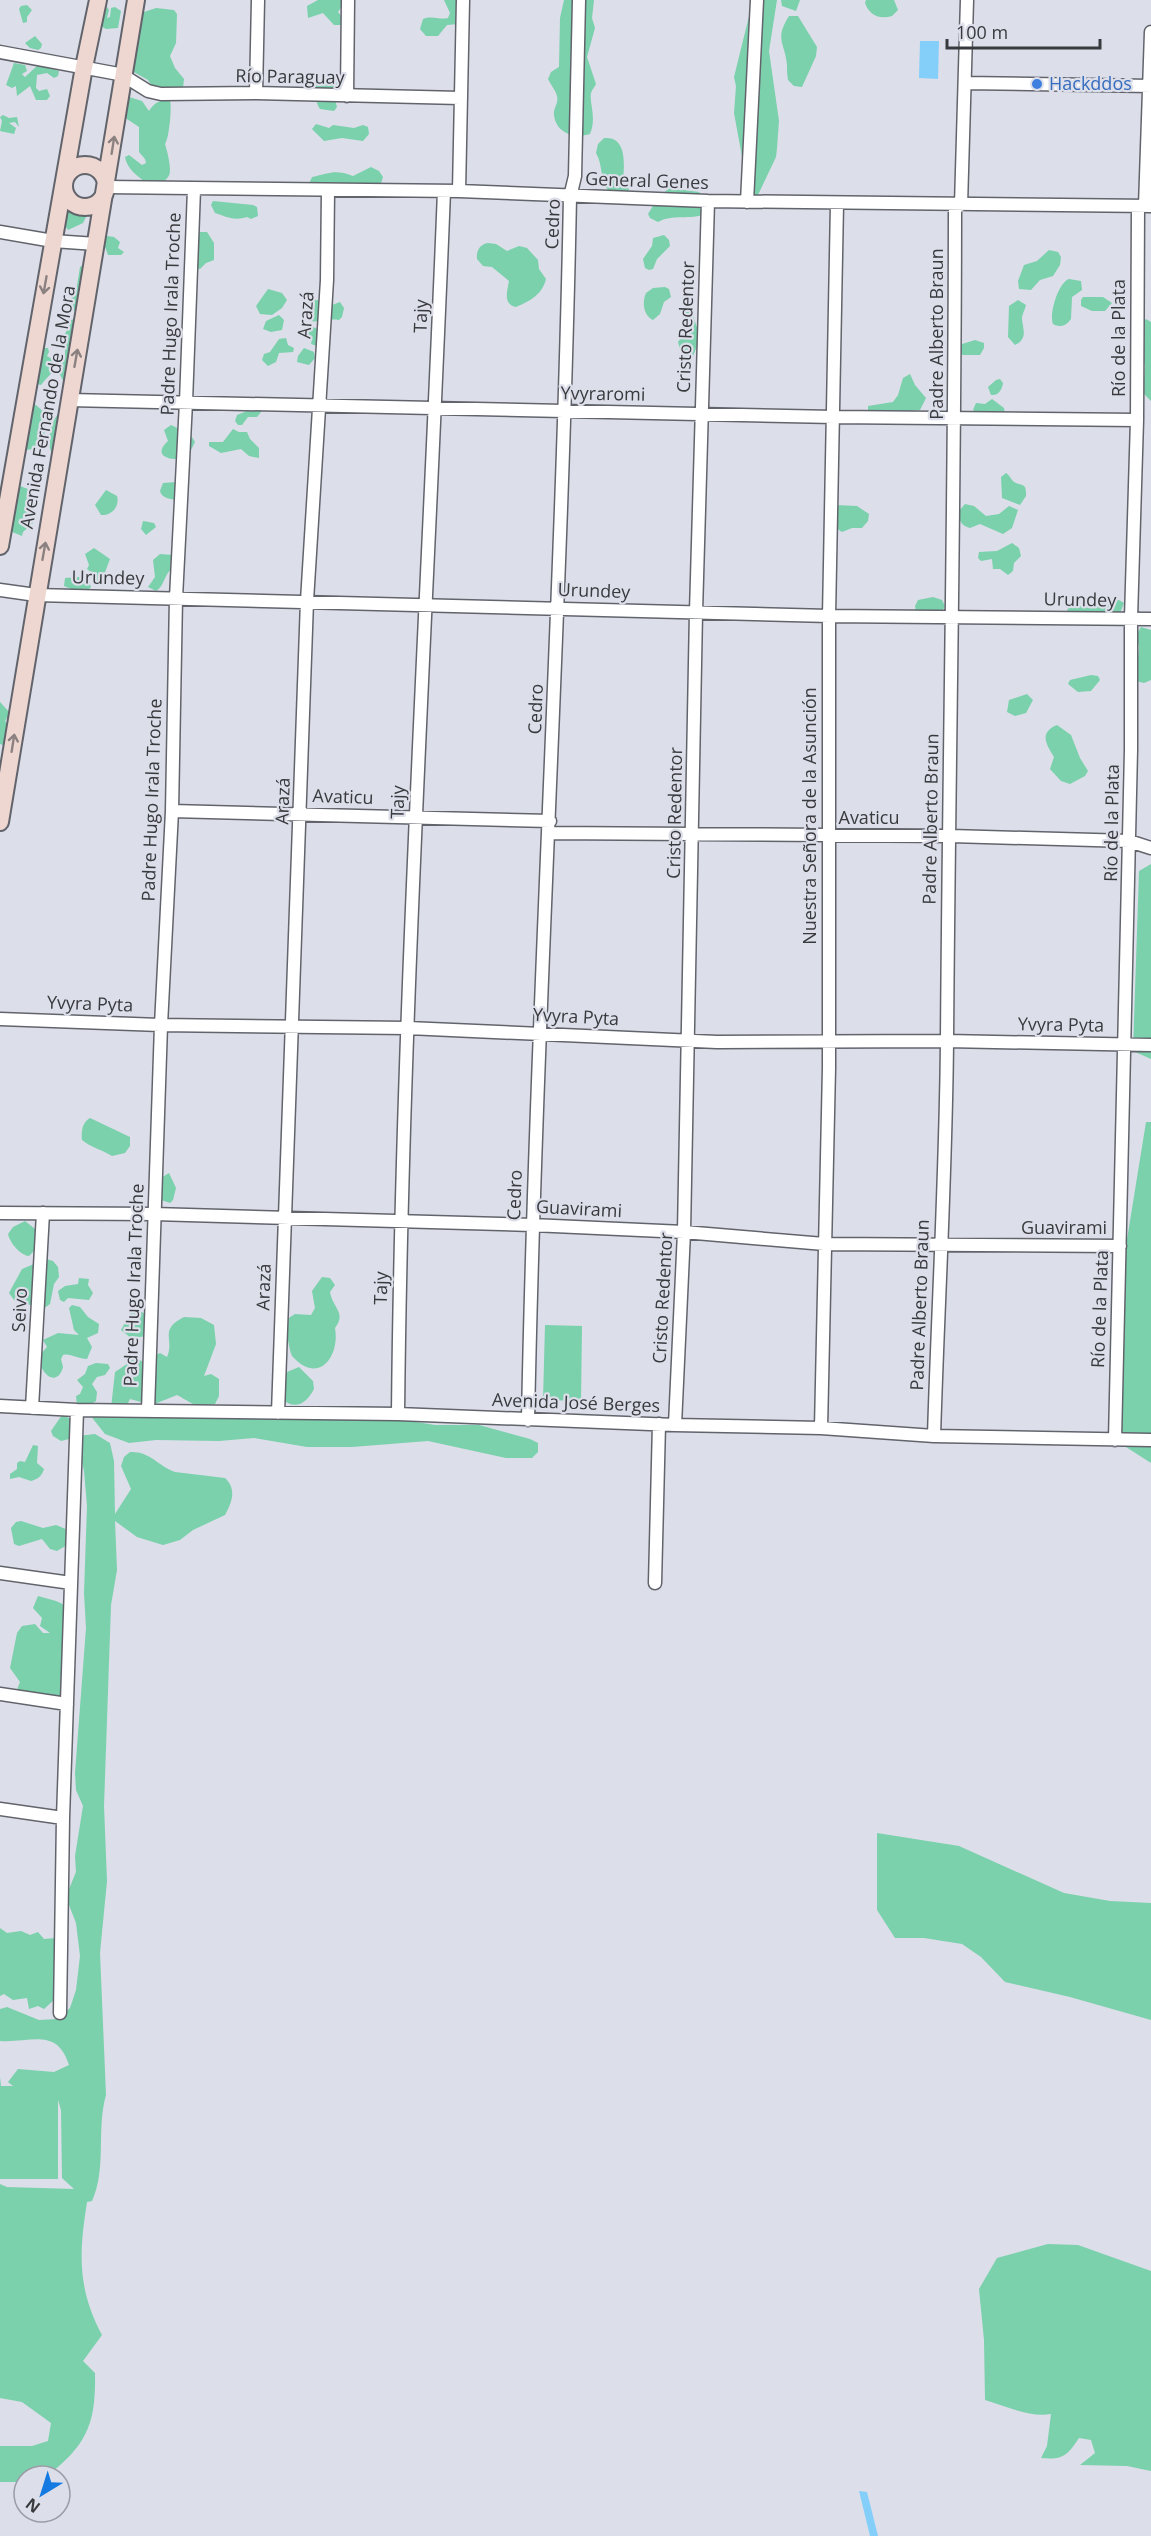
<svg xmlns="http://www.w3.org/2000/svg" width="1151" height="2536" viewBox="0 0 1151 2536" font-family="'Open Sans',sans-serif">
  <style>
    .green { fill: #7ad1ac }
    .water { fill: #83cffa }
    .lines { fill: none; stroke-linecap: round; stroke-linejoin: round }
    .street-casing { stroke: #62646c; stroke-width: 15 }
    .secondary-casing { stroke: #62646c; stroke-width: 20 }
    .street { stroke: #fff; stroke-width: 12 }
    .secondary { stroke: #eed7d1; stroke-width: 16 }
    .oneway { stroke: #8a8180 }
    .shop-dot { fill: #3f7fe0; stroke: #dcdee9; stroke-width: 2 }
    .labels { text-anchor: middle; stroke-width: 4.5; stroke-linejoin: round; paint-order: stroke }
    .street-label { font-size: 18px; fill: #393a3e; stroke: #dcdee9 }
    .shop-label { font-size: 18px; fill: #366cbe; stroke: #dcdee9; text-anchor: start }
  </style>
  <rect width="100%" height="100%" fill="#dcdee9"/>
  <path class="green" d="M318,0H341L342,6L338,12L342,17L341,25H334L323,13L308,18L307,6Z
    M444,0H459L458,24L447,25L438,36H426L420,29L423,19C432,15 439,20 448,18L450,13Z
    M564,0H594L592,18L595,28L587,57L596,84C595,87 592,89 591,93C589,103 597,117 590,134C574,139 556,133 554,115C553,108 559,103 557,96C556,91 551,85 548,79L551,72L559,67L560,18Z
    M753,0H777L769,51L779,121L777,148L776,157L758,195H749L734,113L736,86L734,77Z
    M781,0H800L796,11L782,6Z
    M866,0H894L898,10L892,16C880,20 869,15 865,3Z
    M103,1L109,10L107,18L110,17L111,8L115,7L121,11L118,28L106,29L101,26Z
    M27,5L32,10L27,17V22L23,23L19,9L21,6Z
    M156,8L174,10L177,14L176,43L170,56L175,68L184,79L183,88H153L148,80L132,71L138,14Z
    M789,16H798L817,47L816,56L802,87L794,86L788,80C787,74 787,70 787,65C785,42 774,40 789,16Z
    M35,36L42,44L41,48L38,50L30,48L25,43Z
    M14,63L25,65L27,71L22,74L25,77L38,65L59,71L58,76L54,78L47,73L37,75L36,88L39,91L47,89L50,96L47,100H36L30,86L17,96L16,86L12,88L6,85Z
    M327,79H339L343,91L335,100L337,107L334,111L320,109C315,102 315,92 316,84Z
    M129,97L142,101L149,111C155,102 159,100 170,101C172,108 169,139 165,144C167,151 173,172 168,177C165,182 157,185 152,189C142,177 128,173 125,157L129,155L142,165L146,163L145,159L139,152V127L124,117L123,108Z
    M3,115L9,118L17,117L19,127L15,122L9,123L16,128L14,134L0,131L2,121L0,117Z
    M316,124L329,128L333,125L354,128L363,125L368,127L369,134L363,141L342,138L324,141L312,129Z
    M604,138C628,136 624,166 623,182L629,189L628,193H611C599,183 604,167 596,153L598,144Z
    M371,167L379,171L383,177L378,192L372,196L309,184L312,177C330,173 335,169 353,176Z
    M670,188L699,192L708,201L706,214C690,220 672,214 658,222L650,218L648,214L659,196Z
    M213,201L253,205L257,207L258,216L251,219L247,217C234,221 227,217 215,213L211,205Z
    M69,207L80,213L85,211L87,215L83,223L68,230L61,220L64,208Z
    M198,232H207L214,243V260L206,263L200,269L188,265L185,257Z
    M664,235L669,240L670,246L657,259L653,269L649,270L645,268L643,259L652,246L653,238Z
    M107,236L114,237L120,242L118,248L124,252L121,255H108L104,244Z
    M488,243L496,244L507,251L519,246L527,248L538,260L539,269L546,279C542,295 530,301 516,307C503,304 507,292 509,281L492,267L483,266L477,259C476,251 480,244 488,243Z
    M1049,250L1058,252L1061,257L1060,265L1053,276L1040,280L1031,290L1019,289L1018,281L1024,265L1037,261Z
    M87,262L79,314L69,307L68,303L76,292L80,267Z
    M1069,279L1081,281L1082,290L1072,297L1071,319C1066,326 1061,328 1053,324C1049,314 1058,283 1069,279Z
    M665,287L669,289L671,297L664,302L660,314L653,320C643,315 642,302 646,293L653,288Z
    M268,289L282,293L287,300L282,308L272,315L260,314L256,306Z
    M686,294L692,299L693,316L699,333L697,346L690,364L683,360L678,342C689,328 682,313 682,297Z
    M1083,297H1103L1112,303L1105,311H1092L1081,306V300Z
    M317,300L332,305L340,302L344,308L342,317L339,320C326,318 317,324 307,320C304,314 303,306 308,301Z
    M1018,300L1026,305C1025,310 1022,314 1022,319C1023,330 1028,339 1015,345L1008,337L1009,306Z
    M279,315L284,320L282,330L271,332L263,329L266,321Z
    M77,318L70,382H64L59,373V366L65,356V334L71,320Z
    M1146,319L1151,322V401L1143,393L1145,366L1142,353L1143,322Z
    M313,327L320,330L317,346L311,344L312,339L305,337L302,331Z
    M286,338L288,345L294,348L293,352L279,353L276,362L268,366L262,360L264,354L270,352L279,339Z
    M975,340L984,343V348L980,355H963L960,353L959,345Z
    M41,348H48L49,352L47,356L54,360C56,373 48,375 41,385L37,384L36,379Z
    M304,348L314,352L315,358L309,365L297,362L298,356Z
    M910,374L915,385L926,398L920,410C903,411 887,418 868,411V406L893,402L898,395L903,378Z
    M1000,379L1003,383C1002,390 998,396 991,395L988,387L996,380Z
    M253,397L259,399L265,407L257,417H248L242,425H238L235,421L237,415L247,411L249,403Z
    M992,399L1004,408L1005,414H978L973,410L976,403L985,404Z
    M31,404L36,405L46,414L44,440L35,449L23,450Z
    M58,414H63L57,454L52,453C46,445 51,421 58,414Z
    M171,425L190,434L195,442L187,458C174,461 150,458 168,441L164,430Z
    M233,429L239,432H247L250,439L259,448V458L249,456L241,449L221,453L209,446V442H223Z
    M1006,473C1009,475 1010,477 1012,480C1019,488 1027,480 1026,496L1020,505L1002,498L1001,477Z
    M176,482L185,486L188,493L185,501C176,499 163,501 160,491L163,483Z
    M20,486L28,489L32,501L27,511L33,523L23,532L22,536L10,531L12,491Z
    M106,490L117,496C120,506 112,516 101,515L95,505Z
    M965,504L974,506L986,516L999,514L1009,506L1018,510L1012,528L1003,534L980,524L970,528C961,526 959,520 958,512Z
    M835,505L857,506L869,514L868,521L862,528H852L842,532L836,528Z
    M143,521L154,523L156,527L146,535L141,529Z
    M1012,543L1019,548L1021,556L1014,563L1013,571L1008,575L1000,569H993L992,559L981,561L978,558L979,552L997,551Z
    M94,548L110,559L101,583L94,581L95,575L87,569L89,565L85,554Z
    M160,554L173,555L183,561L185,565L181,572L173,568C164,573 165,586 156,591L148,587L155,577L153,560Z
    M79,577L89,582L91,587L88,590L76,591L64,586L65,578Z
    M933,597L942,600L945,606L942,612H916L915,606L918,600Z
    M1119,600L1124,603L1120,613L1070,614L1067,610L1071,605L1090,608Z
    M1141,627L1151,630V680L1144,683L1136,681L1139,647L1136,636Z
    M1091,675L1098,676L1100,680L1091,691L1078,692L1068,684L1070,680Z
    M1027,694L1033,700L1026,713L1015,716L1007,712L1009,700Z
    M0,702L10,713L5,721L10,727L7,743L3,745L0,744Z
    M1057,725L1071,735L1080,758L1088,771L1085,776L1070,784L1061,781L1050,769L1054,757C1047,745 1038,733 1057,725Z
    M1151,864V1059L1133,1051L1139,871Z
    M90,1118L130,1137V1146L125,1153L112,1156C101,1149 92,1148 82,1140C81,1133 82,1122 90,1118Z
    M1146,1122H1151V1463L1115,1440L1119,1289Z
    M169,1173L176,1188L173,1200L170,1203L161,1200C160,1196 161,1184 161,1178Z
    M25,1221L39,1232L35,1250L29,1256C20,1255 10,1243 8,1234L13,1227Z
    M46,1259L53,1261L58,1267L59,1277L54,1284L50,1304L43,1309L14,1300L9,1293L22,1269Z
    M322,1277L330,1278L335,1285L330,1292C332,1307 347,1313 335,1328C340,1356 319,1385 293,1357C289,1353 287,1330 284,1321L295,1314L311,1315L315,1308L312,1291Z
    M79,1278L89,1279L88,1285L93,1293L89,1300L68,1298L64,1302L60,1300L58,1291L65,1286L78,1284Z
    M72,1305L80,1307L88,1317L99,1324L98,1333L87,1338L92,1347L87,1359C78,1359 70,1353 63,1355L61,1359L63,1367C57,1389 39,1373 39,1356L47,1347L43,1340L58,1333L79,1335L74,1330L69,1308Z
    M132,1310H136L149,1315L148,1336L131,1338L121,1330Z
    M184,1317L201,1318L214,1325L216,1344L204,1376L211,1374L219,1379V1396L215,1404C192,1407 196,1405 177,1395L152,1405L130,1399L126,1407L291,1419L385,1417L435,1425H479L530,1439L538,1443V1452L532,1458H506L428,1441L352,1447H307L254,1438L219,1441L156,1440L129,1443L105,1434L90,1415L111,1408L115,1372L127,1364L125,1355L142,1361L149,1377H156L151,1372L152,1357L160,1353L167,1357C175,1339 158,1330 184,1317Z
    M545,1325L582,1326L581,1401L543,1400Z
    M96,1363L108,1364L110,1368L105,1375L97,1377L92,1384L97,1392L96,1401L85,1408L77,1405L76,1396L80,1394L83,1387L77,1380L85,1374L88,1366Z
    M299,1367L313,1381L314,1389C306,1404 295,1411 281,1398L282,1374Z
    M62,1415L78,1422V1436L95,1434L110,1443L114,1461L115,1514L131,1489L121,1466L124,1457L130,1452C150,1451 158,1466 175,1472L225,1478C237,1489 232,1502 225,1515L193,1530L180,1540L163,1545L137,1537L115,1521L117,1570L111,1605L104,1806L107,1881L100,1953L106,2095C96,2130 107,2168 92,2201L87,2202C79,2253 77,2288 102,2335L83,2361L95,2373C96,2424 87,2445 47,2476H24V2482H0V2446H32L48,2441L51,2423L22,2402L0,2398V2184L7,2187L74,2189L62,2178L61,2110L58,2100V2179H0V2077L1,2086H13L8,2082L18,2069L54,2072L69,2065C57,2027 31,2043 0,2041V2009L7,2007L39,2020L57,2019L70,2008L76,1990L80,1956L76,1923L69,1905V1889L76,1872L75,1856L83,1806L76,1790L75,1773L86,1628L84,1593L87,1506L84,1471L77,1437L61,1441L53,1436L51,1431Z
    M33,1445L38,1446L37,1463L44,1469C42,1476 38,1479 31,1481L19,1477L10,1479V1474L17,1469V1463L20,1461L25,1462Z
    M21,1521L43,1528L56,1525L68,1530L67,1545L57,1551L50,1549L42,1539L19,1546L14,1544L11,1528L16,1522Z
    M38,1596L56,1601L71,1608L68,1639L63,1646L64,1650L61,1709C53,1709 26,1696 16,1692L20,1682L10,1668L17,1633L22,1626L35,1624L43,1633H50L40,1626L42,1618L33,1608Z
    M877,1833L959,1846L1064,1893L1110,1901L1151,1903V2020L1070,1997L1005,1982L981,1957L962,1944L924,1938H895L877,1910Z
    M0,1928L7,1933L21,1931L30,1935L38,1932L44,1939L56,1938L55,1999L44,2009L38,2006L29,2009L27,1998L13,2000L4,1994L0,1996Z
    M1048,2244L1078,2245L1151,2271V2471L1127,2466L1080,2465L1095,2453L1091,2440L1079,2438C1067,2456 1063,2460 1041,2458L1047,2446L1051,2414C1031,2418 1005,2406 985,2400L984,2340L979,2289L997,2258Z"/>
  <path class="water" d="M920,41H939L938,79L919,78Z
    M859,2491L867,2492L878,2536H870Z"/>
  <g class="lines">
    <g class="street-casing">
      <path id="street" d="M0,52L124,75
        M124,76L148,91L161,94L256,93L460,98
        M965,83L1151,86
        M256,93L258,0
        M347,96L348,0
        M106,187L459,191L708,201L1151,206
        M459,191L463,0
        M747,202L757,0
        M961,205L967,0
        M1145,206L1151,32
        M0,232L53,241L96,244
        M69,400L834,417L1137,420
        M0,590L36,595L829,616L1151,619
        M172,811L550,821
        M550,833L951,836L1129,841L1151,848
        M0,1019L160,1025L408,1028L717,1042L947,1041L1151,1045
        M0,1213L154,1214L532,1225L684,1232L824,1244L1120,1246
        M0,1406L77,1410L398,1414L675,1425L821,1428L934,1436L1151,1440
        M32,1408L43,1213
        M148,1411L161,1025L172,811L176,598L186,402L194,189
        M278,1413L307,601L327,280L328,191
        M398,1414C402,1006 428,598 444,191
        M528,1420C536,1012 562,605 570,197L575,176L579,0
        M675,1425L684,1232L696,612L708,201
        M821,1428L829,1068V616L837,204
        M934,1436C938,1304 946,1172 947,1040C949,761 955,482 955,204
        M1115,1440L1131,750V618L1137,420L1138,207
        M0,1573L71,1583
        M655,1583L659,1424
        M0,1694L67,1704
        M0,1809L63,1818
        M60,2013L63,1818L77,1410"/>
    </g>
    <g class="secondary-casing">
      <path id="secondary" d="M64 186a21 21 0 1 1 42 0a21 21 0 1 1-42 0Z
        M0,546L84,67L98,0
        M0,822L136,0"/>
    </g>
    <use href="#street" class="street"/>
    <use href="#secondary" class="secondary"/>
  </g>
  <defs><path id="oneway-shaft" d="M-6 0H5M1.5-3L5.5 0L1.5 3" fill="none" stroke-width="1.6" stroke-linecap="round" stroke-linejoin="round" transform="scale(1.5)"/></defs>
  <g class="oneway">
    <use href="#oneway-shaft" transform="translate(113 145) rotate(-81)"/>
    <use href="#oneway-shaft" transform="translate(45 285) rotate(100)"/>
    <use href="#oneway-shaft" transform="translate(76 358) rotate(-80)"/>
    <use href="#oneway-shaft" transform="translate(44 551) rotate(-80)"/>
    <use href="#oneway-shaft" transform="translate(13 743) rotate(-81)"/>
  </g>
  <circle class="shop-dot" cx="1037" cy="84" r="6"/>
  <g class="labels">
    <g class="street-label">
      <text transform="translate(290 77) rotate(1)" y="6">Río Paraguay</text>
      <text transform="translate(647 181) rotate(2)" y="6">General Genes</text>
      <text transform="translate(553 224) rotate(-88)" y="6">Cedro</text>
      <text transform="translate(171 314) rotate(-88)" y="6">Padre Hugo Irala Troche</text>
      <text transform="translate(306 315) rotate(-86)" y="6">Arazá</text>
      <text transform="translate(421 316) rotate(-88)" y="6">Tajy</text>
      <text transform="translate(686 327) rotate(-88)" y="6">Cristo Redentor</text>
      <text transform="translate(937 334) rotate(-90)" y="6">Padre Alberto Braun</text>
      <text transform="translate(1119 338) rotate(-90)" y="6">Río de la Plata</text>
      <text transform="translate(603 394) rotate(1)" y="6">Yvyraromi</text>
      <text transform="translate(48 407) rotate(-80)" y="6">Avenida Fernando de la Mora</text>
      <text transform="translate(108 578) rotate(1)" y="6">Urundey</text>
      <text transform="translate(594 591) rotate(2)" y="6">Urundey</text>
      <text transform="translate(1080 600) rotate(1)" y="6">Urundey</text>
      <text transform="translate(536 709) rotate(-88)" y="6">Cedro</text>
      <text transform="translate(343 797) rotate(2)" y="6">Avaticu</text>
      <text transform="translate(152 800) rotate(-88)" y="6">Padre Hugo Irala Troche</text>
      <text transform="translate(283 801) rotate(-88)" y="6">Arazá</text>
      <text transform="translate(398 802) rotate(-88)" y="6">Tajy</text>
      <text transform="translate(675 813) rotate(-89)" y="6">Cristo Redentor</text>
      <text transform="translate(810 816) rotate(-90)" y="6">Nuestra Señora de la Asunción</text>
      <text x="869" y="824">Avaticu</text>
      <text transform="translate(931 819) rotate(-89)" y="6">Padre Alberto Braun</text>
      <text transform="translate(1112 823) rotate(-89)" y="6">Río de la Plata</text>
      <text transform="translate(90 1004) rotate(2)" y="6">Yvyra Pyta</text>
      <text transform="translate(576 1017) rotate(3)" y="6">Yvyra Pyta</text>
      <text transform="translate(1061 1025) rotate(1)" y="6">Yvyra Pyta</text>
      <text transform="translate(515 1195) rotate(-88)" y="6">Cedro</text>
      <text transform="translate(579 1209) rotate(3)" y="6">Guavirami</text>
      <text x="1064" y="1234">Guavirami</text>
      <text transform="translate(134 1285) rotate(-88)" y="6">Padre Hugo Irala Troche</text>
      <text transform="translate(264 1287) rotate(-88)" y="6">Arazá</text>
      <text transform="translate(381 1288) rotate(-89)" y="6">Tajy</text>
      <text transform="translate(663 1298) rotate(-87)" y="6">Cristo Redentor</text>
      <text transform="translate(920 1305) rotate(-88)" y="6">Padre Alberto Braun</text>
      <text transform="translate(1100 1309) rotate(-88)" y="6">Río de la Plata</text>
      <text transform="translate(20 1310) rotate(-87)" y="6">Seivo</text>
      <text transform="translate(576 1403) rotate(2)" y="6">Avenida José Berges</text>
    </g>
    <g class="shop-label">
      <text x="1049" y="90">Hackddos</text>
    </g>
  </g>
  <g transform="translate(42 2494) rotate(218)"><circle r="28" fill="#dcdee9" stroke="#9b9ca5" stroke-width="1.5"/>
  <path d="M0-4.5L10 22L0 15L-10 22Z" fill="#157ae2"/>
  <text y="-9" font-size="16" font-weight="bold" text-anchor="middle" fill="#393a3e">N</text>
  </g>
  <path d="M947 39v9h153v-9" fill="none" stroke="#393a3e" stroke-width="3"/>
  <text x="956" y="39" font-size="18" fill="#393a3e" stroke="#dcdee9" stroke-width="4.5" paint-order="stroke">100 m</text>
</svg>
